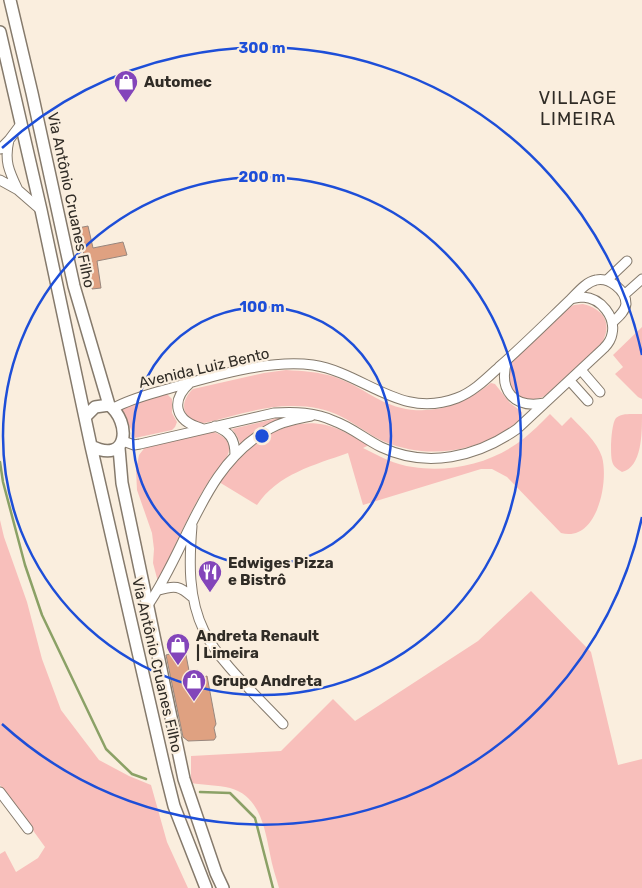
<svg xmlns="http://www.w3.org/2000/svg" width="642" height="888" viewBox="0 0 642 888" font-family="Rubik,sans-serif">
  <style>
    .green { fill: #f8bfbb }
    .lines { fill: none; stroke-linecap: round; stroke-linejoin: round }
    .stream { stroke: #8ba166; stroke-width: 2.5 }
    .building { fill: #dfa181; stroke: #98877e }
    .minor-casing { stroke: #857a6c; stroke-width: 11 }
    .major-casing { stroke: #857a6c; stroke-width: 14 }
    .minor { stroke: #fff; stroke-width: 9 }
    .major { stroke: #fff; stroke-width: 11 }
    .ring { fill: none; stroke: #1d4ed8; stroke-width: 2.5 }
    .labels { text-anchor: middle; stroke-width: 4.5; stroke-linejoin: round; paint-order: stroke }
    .poi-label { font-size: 15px; font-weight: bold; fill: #302c26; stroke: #faeede; text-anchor: start }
    .street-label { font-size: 15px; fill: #302c26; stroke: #faeede }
    .quarter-label { font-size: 18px; letter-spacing: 1px; fill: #302c26; stroke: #faeede }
    .centre { fill: #1d4ed8; stroke: #faeede; stroke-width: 2.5 }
    .ring-label { font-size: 15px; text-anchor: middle; font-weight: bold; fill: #1d4ed8; stroke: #faeede; stroke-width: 4.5; stroke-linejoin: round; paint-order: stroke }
  </style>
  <rect width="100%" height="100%" fill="#faeede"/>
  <path class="green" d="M583,304C605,309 613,325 601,344L545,396C518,408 502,386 513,360L565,310L574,305Z
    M642,327V399L638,397L615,374L623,367L613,355Z
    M286,370C303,371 319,372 335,377C352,383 365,392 380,400C419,420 458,409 491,383L495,384L510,403L522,412C522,423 507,430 499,435C463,454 422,457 385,442C369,435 356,424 342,417C328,409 309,406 294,406C265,405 231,417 204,423C182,421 178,403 193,389L264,373Z
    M167,394L172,399V413L177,422L175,427L172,430L135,438L120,405Z
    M550,414L562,426L571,417C582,429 597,441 602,457C609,482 597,543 561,533L507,477L492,469H481L363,505L348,453C314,465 278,474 257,505L219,482C244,449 281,415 326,425C342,429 355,438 369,445L363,448C379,456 395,465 413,467C450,473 492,463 522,440C532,432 541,423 550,414Z
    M638,414H642C642,434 642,467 622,472C617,469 613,466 612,461C610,453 611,424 616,418C621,413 631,414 638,414Z
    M282,417L262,428L241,445L237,436L232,429Z
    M214,432C221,435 229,439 229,448C230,459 214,472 209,481C189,512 174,548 158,582L153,563L154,549L152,533L137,490L136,470L139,455L146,446Z
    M0,520L4,537L27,602L42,659L61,710L99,760L129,776L151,785L167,842L188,888H0V854L5,851L16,872L38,858L45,847L0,785Z
    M531,591L591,652L618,765L642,759V888H279C276,877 272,866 270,854C265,829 260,796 230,788C218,785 204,785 191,783V756L281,751L333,699L355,721L478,641Z"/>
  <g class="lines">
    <path class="stream" d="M0,462L3,482L25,565L42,615L106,749L132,774L146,779
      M200,792L230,793L255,818L273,888"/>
  </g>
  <path class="building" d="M88,226L93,248L123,242L127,255L97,261L101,288L92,289L78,228Z
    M185,650L191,681L207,676L216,724L214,728L216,737L214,740L188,741L183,737L166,655Z"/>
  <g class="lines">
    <g class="minor-casing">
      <path id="minor" d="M9,140C4,161 9,171 18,190
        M0,149L9,140L21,124
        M0,180L18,190L41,210
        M607,280L627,261
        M624,295L642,279
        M571,299C578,292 586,282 596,280C609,277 626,290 626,304C625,312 617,318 612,323
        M507,360C498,391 514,409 545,403
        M581,370L600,392
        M570,381L588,401
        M190,383C170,401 175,421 201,428
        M114,408C132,398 151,394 171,388C213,376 269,359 313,365C365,373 400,420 457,398C473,392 486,379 499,367C524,345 547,322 571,299C575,298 580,297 583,297C601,298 616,317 612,334C611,340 608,344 604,348L517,429C477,457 427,469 381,447C365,439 351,427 334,421C315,412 295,412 274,413L140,444L134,445L123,441
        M215,426C230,432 235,439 235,455
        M192,526C189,562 188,598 204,631C218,661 260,699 283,724
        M159,590C175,585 180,586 192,597
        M148,605C189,546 203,464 271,428C283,421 297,419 311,416
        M0,792L28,829"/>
    </g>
    <g class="major-casing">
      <path id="major" d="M10,0L32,93L74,286L109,405
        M0,32L41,210L91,446L165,770L174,806L206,888
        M85,417L95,407L109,405C131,422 129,465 91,446
        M119,448L122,483L184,779L216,873L223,888"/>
    </g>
    <use href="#minor" class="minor"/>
    <use href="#major" class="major"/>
  </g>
  <g class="ring">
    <circle cx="262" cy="436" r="129"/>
    <circle cx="262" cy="436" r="259"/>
    <path d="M642 517A388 388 0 0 1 2 724M2 148A388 388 0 0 1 642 355"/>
  </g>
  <defs>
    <g id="shop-pin" transform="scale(1.25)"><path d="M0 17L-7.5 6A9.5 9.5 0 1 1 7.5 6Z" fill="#8345ba" stroke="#faeede"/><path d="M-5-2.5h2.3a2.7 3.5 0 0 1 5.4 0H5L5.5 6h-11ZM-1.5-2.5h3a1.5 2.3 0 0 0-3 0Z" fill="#fff"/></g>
    <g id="restaurant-pin" transform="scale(1.25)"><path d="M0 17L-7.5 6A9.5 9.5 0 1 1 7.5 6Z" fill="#8345ba" stroke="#faeede"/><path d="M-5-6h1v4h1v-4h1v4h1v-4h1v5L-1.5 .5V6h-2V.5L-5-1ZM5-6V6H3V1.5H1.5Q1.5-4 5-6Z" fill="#fff"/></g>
  </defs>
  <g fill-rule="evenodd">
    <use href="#shop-pin" x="126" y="82"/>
    <use href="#restaurant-pin" x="210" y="572"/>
    <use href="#shop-pin" x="178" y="645"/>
    <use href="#shop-pin" x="194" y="681"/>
  </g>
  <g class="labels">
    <g class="poi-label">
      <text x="144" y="87">Automec</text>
      <text x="228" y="568">Edwiges Pizza<tspan x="228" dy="17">e Bistrô</tspan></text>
      <text x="196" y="641">Andreta Renault<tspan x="196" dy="17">| Limeira</tspan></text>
      <text x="212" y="686">Grupo Andreta</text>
    </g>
    <g class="street-label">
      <text transform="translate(71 200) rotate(78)" y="5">Via Antônio Cruanes Filho</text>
      <text transform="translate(204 368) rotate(-13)" y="5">Avenida Luiz Bento</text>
      <text transform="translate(157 665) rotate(77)" y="5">Via Antônio Cruanes Filho</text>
    </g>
    <g class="quarter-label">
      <text x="578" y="104">VILLAGE<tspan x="578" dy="21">LIMEIRA</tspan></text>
    </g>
  </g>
  <circle cx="262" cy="436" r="8" class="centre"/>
  <g class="ring-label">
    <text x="262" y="53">300 m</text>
    <text x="262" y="182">200 m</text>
    <text x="262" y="312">100 m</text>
  </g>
</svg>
